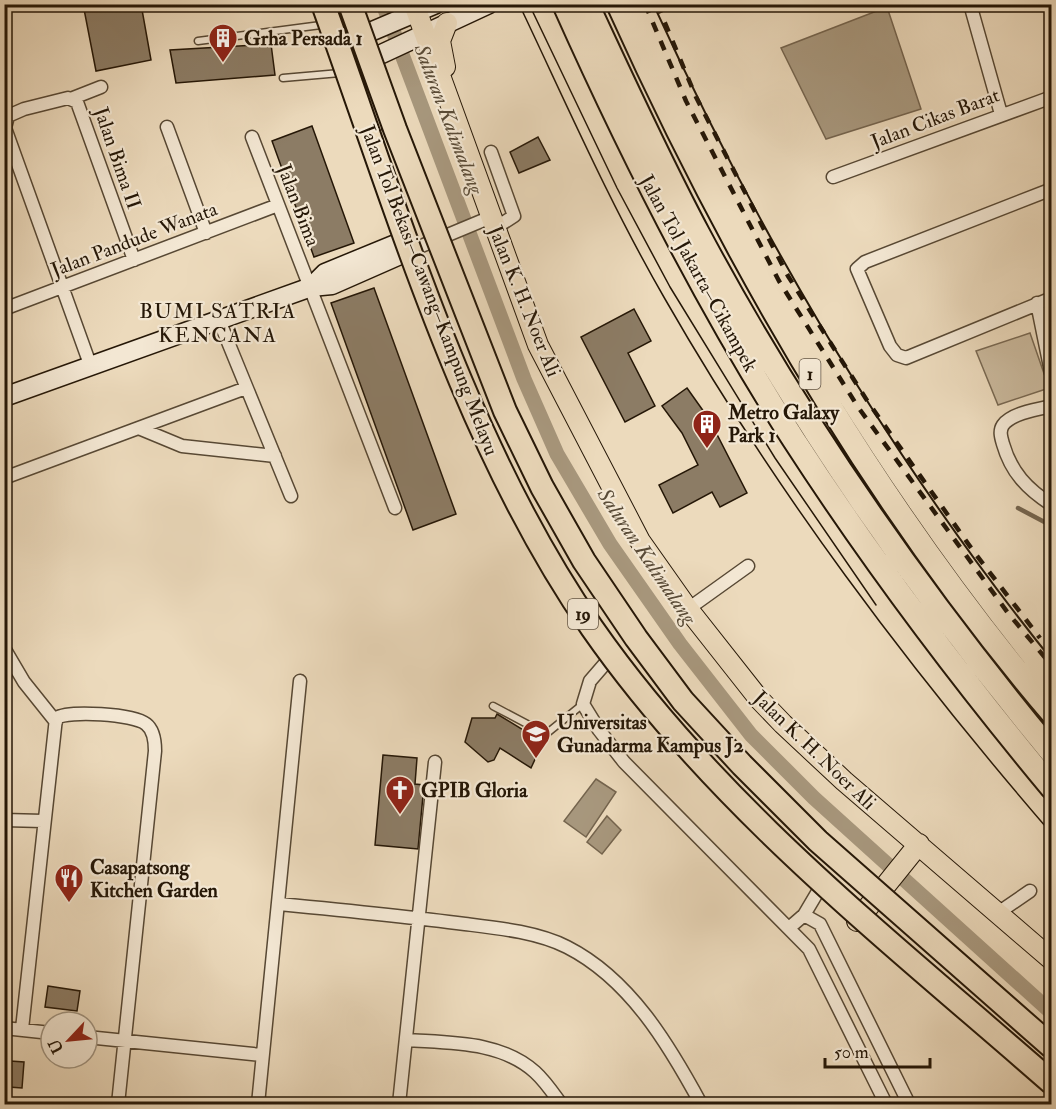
<svg xmlns="http://www.w3.org/2000/svg" width="1056" height="1109" viewBox="0 0 1056 1109" font-family="'IM FELL Double Pica',serif">
  <style>
    .green { fill: #cab99d; stroke: #786852; stroke-width: 1.5 }
    .water { fill: #a8987e; stroke: #74644e; stroke-width: 1.5 }
    .lines { fill: none; stroke-linecap: round; stroke-linejoin: round }
    .stream { stroke: #74644e; stroke-width: 4.5 }
    .canal { stroke: #a8987e; stroke-width: 15 }
    .building { fill: #8c7c65; stroke: #251707; stroke-width: 1.5 }
    .lane-casing { stroke: #574834; stroke-width: 9 }
    .street-casing { stroke: #574834; stroke-width: 15 }
    .secondary-casing { stroke: #251707; stroke-width: 21 }
    .primary-casing { stroke: #251707; stroke-width: 22 }
    .highway-casing { stroke: #251707; stroke-width: 26 }
    .lane { stroke: #f3e7d3; stroke-width: 6 }
    .street { stroke: #f3e7d3; stroke-width: 12 }
    .secondary { stroke: #f3e7d3; stroke-width: 18 }
    .primary { stroke: #ecdabc; stroke-width: 20 }
    .highway { stroke: #ecdabc; stroke-width: 22 }
    .tram { stroke: #251707; stroke-width: 1.5 }
    .rail { stroke: #251707; stroke-width: 4.5; stroke-dasharray: 10 10; stroke-linecap: butt }
    .highway-bridge-casing { stroke: #251707; stroke-width: 26; stroke-linecap: butt }
    .highway-bridge { stroke: #ecdabc; stroke-width: 22 }
    .labels { text-anchor: middle; stroke-width: 4.5; stroke-linejoin: round; paint-order: stroke }
    .shield { fill: #f3e7d3; stroke: #635544; stroke-width: 1.5 }
    .shield-label { font-size: 18px; font-weight: bold; fill: #251707 }
    .poi-label { font-size: 20px; font-weight: bold; fill: #251707; stroke: #f3e7d3; text-anchor: start }
    .street-label { font-size: 20px; fill: #251707; stroke: #f3e7d3 }
    .water-label { font-size: 21px; font-style: italic; fill: #594b37; stroke: #f3e7d3 }
    .neighbourhood-label { font-size: 21px; letter-spacing: 1.5px; fill: #251707; stroke: #f3e7d3 }
  </style>
  <rect width="100%" height="100%" fill="#ecdabc"/>
  <filter id="stains"><feTurbulence type="fractalNoise" baseFrequency=".00333" numOctaves="4"/><feColorMatrix values="0 0 0 0 .2 0 0 0 0 .09 0 0 0 0 .02 0 0 0 .5 -.17"/></filter>
  <radialGradient id="worn" r=".72"><stop offset=".6" stop-color="#630" stop-opacity="0"/><stop offset="1" stop-color="#630" stop-opacity=".3"/></radialGradient>
  <path class="green" d="M1030,333L1049,388L998,405L976,351Z"/>
  <path class="water" d="M887,7L921,109L826,139L781,48Z
    M596,779L616,792L586,837L564,821Z
    M607,816L621,830L602,854L587,842Z"/>
  <g class="lines">
    <path class="stream" d="M1018,508L1052,526"/>
    <path class="canal" d="M383,4L524,379L557,454L610,544L680,644L751,735L814,798L1052,1013"/>
  </g>
  <path class="building" d="M83,4H141L151,60L96,71Z
    M271,44L275,75L176,83L170,50Z
    M312,126L354,243L314,257L272,141Z
    M538,137L550,160L519,173L510,152Z
    M374,288L456,514L413,530L331,303Z
    M634,309L651,341L628,353L655,406L625,422L581,337Z
    M687,388L709,419L747,493L720,507L712,492L673,513L659,485L698,465L682,433L662,406Z
    M497,714L543,742L531,768L500,748L494,760L488,762L465,742L472,718H495Z
    M383,755L417,758L415,784L424,785L418,849L375,845Z
    M48,986L80,991L77,1011L45,1007Z
    M10,1061L24,1062L22,1088L9,1087Z"/>
  <g class="lines">
    <g class="lane-casing">
      <path id="lane" d="M198,41L321,25
        M283,78L340,73
        M493,706L546,734L583,704"/>
    </g>
    <g class="street-casing">
      <path id="street" d="M970,4L1001,114
        M73,98L101,87
        M167,127L206,233
        M252,137L395,508
        M491,152L514,216L495,228
        M833,177L1052,97
        M1052,189L865,262L857,269L890,346L897,355L906,358L1052,298
        M407,252L491,217
        M1037,303L1052,377
        M4,309L278,205
        M219,320L291,496
        M91,367L5,128L8,116L24,109L68,98L77,102L134,260
        M1052,406C1038,409 1012,413 1003,425C999,431 1001,437 1003,444C1011,472 1027,489 1052,505
        M141,429L182,446L275,456
        M4,478L246,388
        M688,609L748,566
        M4,648L24,682L56,722
        M609,659L590,681L583,704L599,730L624,762L809,949L886,1104
        M4,820L43,821
        M279,904C341,910 403,916 465,924C498,928 537,932 567,947C630,979 669,1045 701,1104
        M998,913L1030,891
        M804,915L820,924L909,1104
        M789,928L804,915L820,888
        M4,1028L51,1033
        M22,1029L56,718C69,710 133,714 146,724C154,730 155,741 155,751L118,1104
        M87,1037L262,1055
        M407,1040C449,1043 501,1041 535,1072C545,1081 553,1093 561,1104
        M258,1104L300,681
        M399,1104L435,762"/>
    </g>
    <g class="secondary-casing">
      <path id="secondary" d="M349,41L436,4
        M360,64L489,4
        M311,287L325,273L403,241
        M4,397L311,287L332,285L407,252"/>
    </g>
    <g class="primary-casing">
      <path id="primary" d="M334,4L376,121
        M414,4L538,345L640,541L688,609L759,699L783,724L844,781L1052,960
        M445,67L440,41L447,23
        M857,921L919,844"/>
    </g>
    <g class="highway-casing">
      <path id="highway" d="M564,4C631,154 705,302 794,440C873,562 959,676 1052,788
        M587,4C623,81 658,158 698,233C797,419 918,591 1052,753
        M618,4C732,257 872,501 1052,713
        M640,4C750,245 884,473 1052,679"/>
    </g>
    <use href="#lane" class="lane"/>
    <use href="#street" class="street"/>
    <use href="#secondary" class="secondary"/>
    <use href="#primary" class="primary"/>
    <use href="#highway" class="highway"/>
    <path class="tram" d="M519,4C566,103 610,204 665,299C775,491 907,666 1052,834
      M529,4L617,188L670,287L775,458L876,605"/>
    <path class="rail" d="M645,4L686,101L779,281L858,407L1008,613L1052,666
      M657,4L696,97L788,276L868,402L974,552L1040,638"/>
    <g class="highway-bridge-casing">
      <path id="highway-bridge" d="M323,4C398,212 466,447 592,628C716,806 890,941 1052,1083
        M350,4L395,129L505,411L542,487L584,561L636,638L683,701L742,765L818,841L1052,1047"/>
    </g>
    <use href="#highway-bridge" class="highway-bridge"/>
  </g>
  <defs>
    <g id="building-pin" transform="scale(1.5)"><path d="M0 17L-7.5 6A9.5 9.5 0 1 1 7.5 6Z" fill="#8f2418" stroke="#f3e7d3"/><path d="M-4-6H4V6H1V3H-1V6H-4ZM-2.5-4.3h1.7v1.8h-1.7ZM.8-4.3h1.7v1.8H.8ZM-2.5-1h1.7V.8h-1.7ZM.8-1h1.7V.8H.8Z" fill="#fff"/></g>
    <g id="university-pin" transform="scale(1.5)"><path d="M0 17L-7.5 6A9.5 9.5 0 1 1 7.5 6Z" fill="#8f2418" stroke="#f3e7d3"/><path d="M0-5L7-2L0 1L-7-2ZM-4 1L0 2.5L4 1V4Q0 6-4 4Z" fill="#fff"/></g>
    <g id="church-pin" transform="scale(1.5)"><path d="M0 17L-7.5 6A9.5 9.5 0 1 1 7.5 6Z" fill="#8f2418" stroke="#f3e7d3"/><path d="M-1.2-6h2.4v3.5h3.3v2.4h-3.3V6h-2.4V-.1h-3.3v-2.4h3.3Z" fill="#fff"/></g>
    <g id="restaurant-pin" transform="scale(1.5)"><path d="M0 17L-7.5 6A9.5 9.5 0 1 1 7.5 6Z" fill="#8f2418" stroke="#f3e7d3"/><path d="M-5-6h1v4h1v-4h1v4h1v-4h1v5L-1.5 .5V6h-2V.5L-5-1ZM5-6V6H3V1.5H1.5Q1.5-4 5-6Z" fill="#fff"/></g>
  </defs>
  <g fill-rule="evenodd">
    <use href="#building-pin" x="223" y="38"/>
    <use href="#building-pin" x="707" y="424"/>
    <use href="#university-pin" x="536" y="734"/>
    <use href="#church-pin" x="400" y="790"/>
    <use href="#restaurant-pin" x="69" y="878"/>
  </g>
  <g class="labels">
    <g class="shield">
      <rect x="799.5" y="359" width="21" height="30" rx="4.5"/>
      <rect x="568" y="599" width="30" height="30" rx="4.5"/>
    </g>
    <g class="shield-label">
      <text x="810" y="380">1</text>
      <text x="583" y="620">19</text>
    </g>
    <g class="poi-label">
      <text x="244" y="45">Grha Persada 1</text>
      <text x="728" y="419">Metro Galaxy<tspan x="728" dy="23">Park 1</tspan></text>
      <text x="557" y="729">Universitas<tspan x="557" dy="23">Gunadarma Kampus J2</tspan></text>
      <text x="421" y="797">GPIB Gloria</text>
      <text x="90" y="874">Casapatsong<tspan x="90" dy="23">Kitchen Garden</tspan></text>
    </g>
    <g class="street-label">
      <text transform="translate(935 118) rotate(-21)" y="7">Jalan Cikas Barat</text>
      <text transform="translate(118 158) rotate(71)" y="7">Jalan Bima II</text>
      <text transform="translate(299 205) rotate(69)" y="7">Jalan Bima</text>
      <text transform="translate(134 239) rotate(-21)" y="7">Jalan Pandude Wanata</text>
      <text transform="translate(699 273) rotate(61)" y="7">Jalan Tol Jakarta–Cikampek</text>
      <text transform="translate(430 290) rotate(69)" y="7">Jalan Tol Bekasi–Cawang–Kampung Melayu</text>
      <text transform="translate(525 301) rotate(68)" y="7">Jalan K. H. Noer Ali</text>
      <text transform="translate(815 750) rotate(44)" y="7">Jalan K. H. Noer Ali</text>
    </g>
    <g class="water-label">
      <text transform="translate(449 119) rotate(69)" y="7">Saluran Kalimalang</text>
      <text transform="translate(647 556) rotate(56)" y="7">Saluran Kalimalang</text>
    </g>
    <g class="neighbourhood-label">
      <text x="218" y="318">BUMI SATRIA<tspan x="218" dy="24">KENCANA</tspan></text>
    </g>
  </g>
  <rect width="1056" height="1109" fill="none" stroke="#ecdabc" stroke-width="24"/>
  <rect x="6" y="6" width="1044" height="1097" fill="none" stroke="#251707" stroke-width="3"/>
  <rect x="12" y="12" width="1032" height="1085" fill="none" stroke="#251707" stroke-width="1.5"/>
  <g transform="translate(69 1040) rotate(244)"><circle r="28" fill="#f3e7d3" stroke="#a19481" stroke-width="1.5"/>
  <path d="M0-4.5L10 22L0 15L-10 22Z" fill="#8f2418"/>
  <text y="-9" font-size="16" font-weight="bold" text-anchor="middle" fill="#251707">U</text>
  </g>
  <path d="M825 1058v9h105v-9" fill="none" stroke="#251707" stroke-width="3"/>
  <text x="834" y="1058" font-size="18" fill="#251707" stroke="#f3e7d3" stroke-width="4.5" paint-order="stroke">50 m</text>
  <rect width="100%" height="100%" filter="url(#stains)"/>
  <rect width="100%" height="100%" fill="url(#worn)"/>
</svg>
